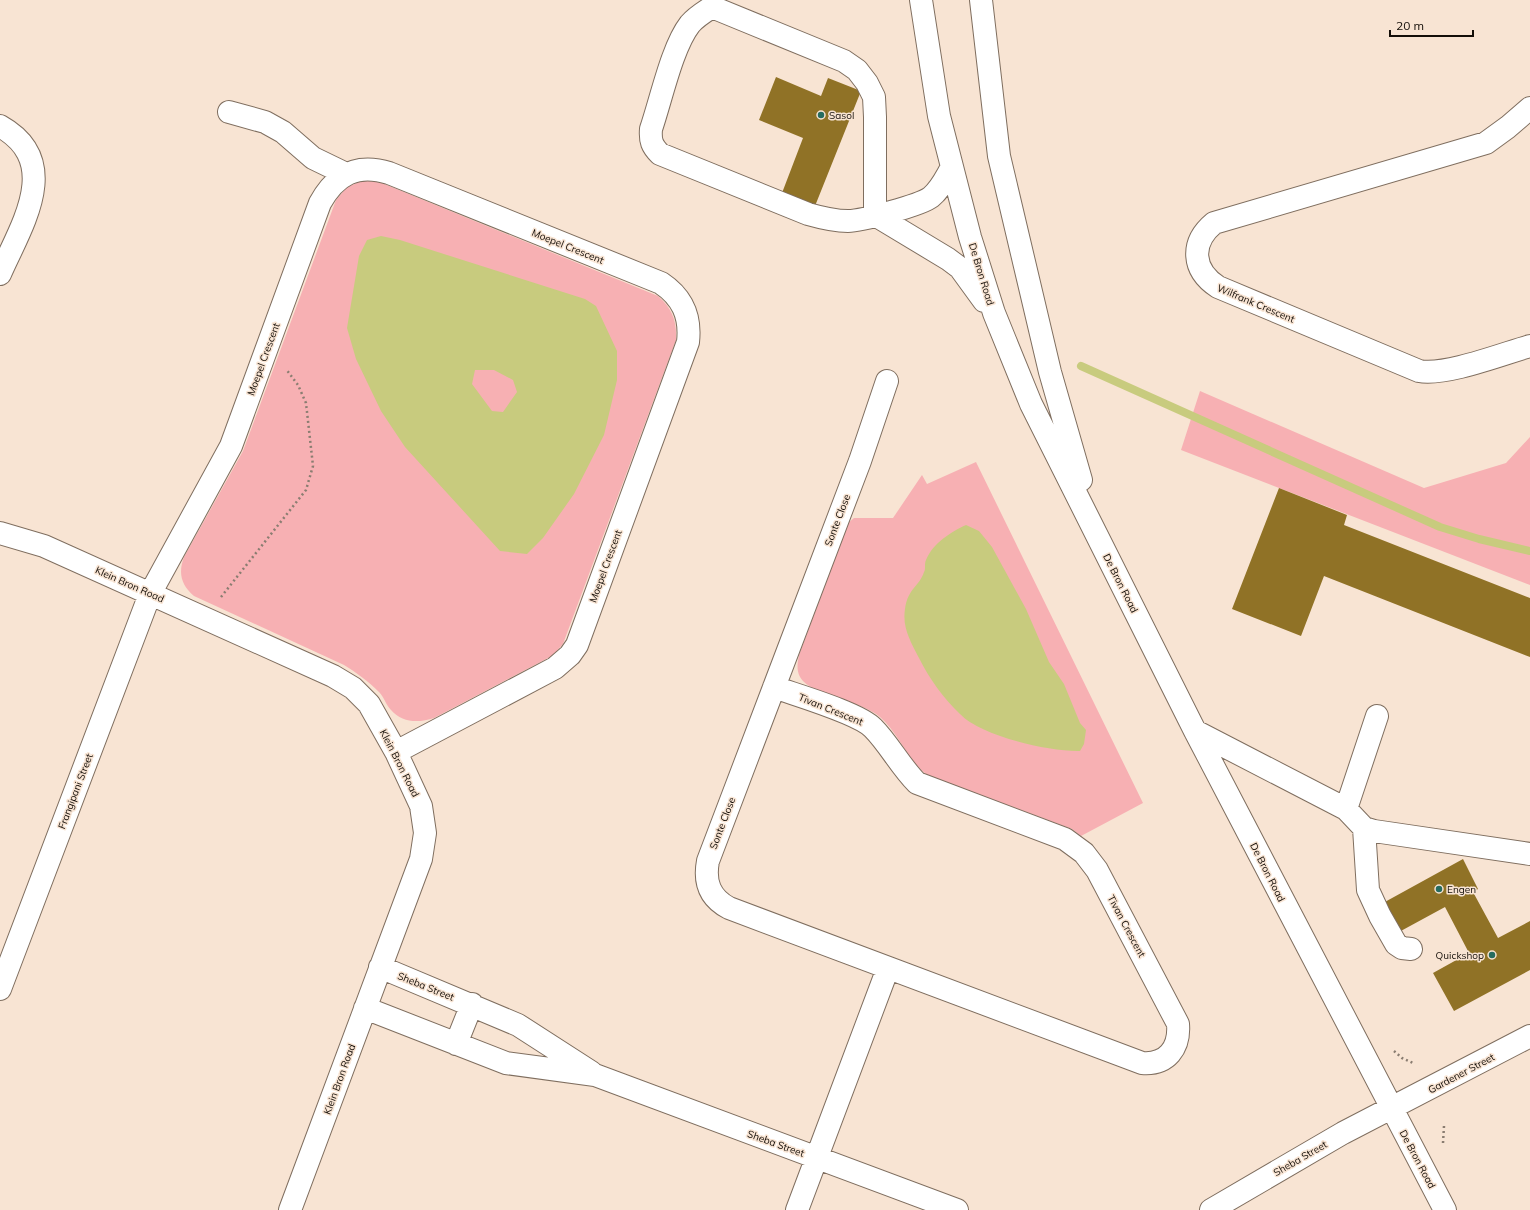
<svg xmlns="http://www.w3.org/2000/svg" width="1530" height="1210" viewBox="0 0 1530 1210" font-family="Mulish,sans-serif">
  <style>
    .green { fill: #f7b0b3 }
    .water { fill: #c8cb7e; fill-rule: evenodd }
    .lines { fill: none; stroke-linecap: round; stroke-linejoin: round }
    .stream { stroke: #c8cb7e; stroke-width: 8 }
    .building { fill: #907226 }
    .minor-casing { stroke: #7f6e5f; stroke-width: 24 }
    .path { stroke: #8a7d71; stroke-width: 2.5; stroke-dasharray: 2 3; stroke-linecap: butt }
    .minor { stroke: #fff; stroke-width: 22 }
    .poi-dot { fill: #266c60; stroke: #f8e4d3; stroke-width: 1.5 }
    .labels { text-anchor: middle; stroke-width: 3; stroke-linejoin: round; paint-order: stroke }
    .poi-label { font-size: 10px; fill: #140e08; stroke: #f8e4d3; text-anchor: start }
    .street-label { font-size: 10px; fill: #140e08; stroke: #f8e4d3 }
  </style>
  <rect width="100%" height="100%" fill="#f8e4d3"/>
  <path class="green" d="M364,180L382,183L658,296C672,308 677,321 676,340L563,644L552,656L434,718C419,723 402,723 391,710C386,705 384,697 379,692C368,681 357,673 344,665L194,596C181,585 178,573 184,557L243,451L336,200L347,187Z
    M1200,391L1424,488L1506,463L1530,437V585L1181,450Z
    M976,462L1143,803L1081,836L1072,829L929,776C907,762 900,734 880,717C861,701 817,696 803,681C796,673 797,665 799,655L848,523L854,518H893L922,475L927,484Z"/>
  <path class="water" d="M381,236L400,240L585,299L596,306L617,351V380L604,435L574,494L543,538L527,554L500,551L405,447L381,411L356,359L347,328L359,256L367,240ZM475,370H494L513,380L517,392L503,412L492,411L472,384Z
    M966,525L979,531L992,547L1026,609L1049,662L1064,684L1080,723L1086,730L1084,744L1080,751C1049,752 981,736 960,714C943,698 929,678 919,658C911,642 902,628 905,609C908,588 919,587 924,572C926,569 924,564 926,560C933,543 951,532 966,525Z"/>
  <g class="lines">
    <path class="stream" d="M1081,366L1440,527L1479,539L1530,551"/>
  </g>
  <path class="building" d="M776,77L821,96L828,78L861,91L815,206L782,193L803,138L759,120Z
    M1279,488L1347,515L1344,525L1530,598V657L1324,576L1301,636L1232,609Z
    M1463,859L1478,889L1473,892L1498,938L1530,921V970L1454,1011L1433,973L1469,953L1445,907L1399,932L1383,903Z"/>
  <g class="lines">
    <g class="minor-casing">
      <path id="minor" d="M921,0L939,116L970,237L994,313L1031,404L1195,731L1445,1210
        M981,0L999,156L1050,372L1081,480
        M712,7C704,12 696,17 690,24C672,47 661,100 651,129C650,141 652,146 660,154L808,214C822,218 834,221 848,221C861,221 921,205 931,197C941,189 946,177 952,167
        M712,7L844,61L857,70L867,83L874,97L875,117V215
        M1530,108L1508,127L1486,143L1214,223C1190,243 1192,270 1218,287L1419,371C1446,376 1502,354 1530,346
        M229,112L265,122L283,132L313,158L346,174
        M0,126C64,162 21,226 0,274
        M875,215L948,259L960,268L984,301
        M0,533L44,546L333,676L353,688L369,704L396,752L421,806L425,833L421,859L290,1210
        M774,687C796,695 859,713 873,728C889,744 900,766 917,783L1065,839L1084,853L1097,870L1178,1024C1180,1048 1167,1065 1142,1063L729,908C710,898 704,882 708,861L860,461L887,381
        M1195,731L1346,809L1364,828L1374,831L1530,854
        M1346,809L1377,716
        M1364,828L1368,890L1380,916L1396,944L1402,948L1411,949
        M380,967L518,1025L591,1072
        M0,989L150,594L231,446L320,203C336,174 357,163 389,173L661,283C682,297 691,316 688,342L577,645L570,655L555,668L396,752
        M365,1008L506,1063L595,1075L957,1210
        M456,1044L472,1004
        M797,1210L888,968
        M1211,1210L1343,1133L1530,1036"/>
    </g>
    <path class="path" d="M221,597L306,490L313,466L306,403L298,385L286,369
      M1394,1051L1402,1058L1413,1063
      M1443,1143L1444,1126"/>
    <use href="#minor" class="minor"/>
  </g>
  <g class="poi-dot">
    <circle cx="821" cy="115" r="4"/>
    <circle cx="1439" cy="889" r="4"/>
    <circle cx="1492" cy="955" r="4"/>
  </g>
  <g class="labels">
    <g class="poi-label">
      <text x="829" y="119">Sasol</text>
      <text x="1447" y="893">Engen</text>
      <text x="1484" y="959" text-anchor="end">Quickshop</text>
    </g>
    <g class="street-label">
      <text transform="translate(568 246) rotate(22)" y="4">Moepel Crescent</text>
      <text transform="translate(982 274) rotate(73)" y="4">De Bron Road</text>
      <text transform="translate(1256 303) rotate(23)" y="4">Wilfrank Crescent</text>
      <text transform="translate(263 359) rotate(-70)" y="4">Moepel Crescent</text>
      <text transform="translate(837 520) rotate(-69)" y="4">Sonte Close</text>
      <text transform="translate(605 566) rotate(-70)" y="4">Moepel Crescent</text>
      <text transform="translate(1121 583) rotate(63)" y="4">De Bron Road</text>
      <text transform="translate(130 584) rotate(24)" y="4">Klein Bron Road</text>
      <text transform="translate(831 709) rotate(22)" y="4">Tivan Crescent</text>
      <text transform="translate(400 763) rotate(63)" y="4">Klein Bron Road</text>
      <text transform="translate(75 791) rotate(-69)" y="4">Frangipani Street</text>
      <text transform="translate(722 823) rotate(-69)" y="4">Sonte Close</text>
      <text transform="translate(1268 872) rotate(63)" y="4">De Bron Road</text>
      <text transform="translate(1127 926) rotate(62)" y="4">Tivan Crescent</text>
      <text transform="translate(426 986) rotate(22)" y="4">Sheba Street</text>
      <text transform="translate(1461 1073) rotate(-28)" y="4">Gardener Street</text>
      <text transform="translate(339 1079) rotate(-70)" y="4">Klein Bron Road</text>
      <text transform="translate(776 1143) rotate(20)" y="4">Sheba Street</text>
      <text transform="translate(1300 1158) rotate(-30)" y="4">Sheba Street</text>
      <text transform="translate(1418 1159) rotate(62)" y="4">De Bron Road</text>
    </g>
  </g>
  <path d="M1390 30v6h83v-6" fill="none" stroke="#140e08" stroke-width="2"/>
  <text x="1396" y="30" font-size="12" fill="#140e08" stroke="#f8e4d3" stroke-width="3" paint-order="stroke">20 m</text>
</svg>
